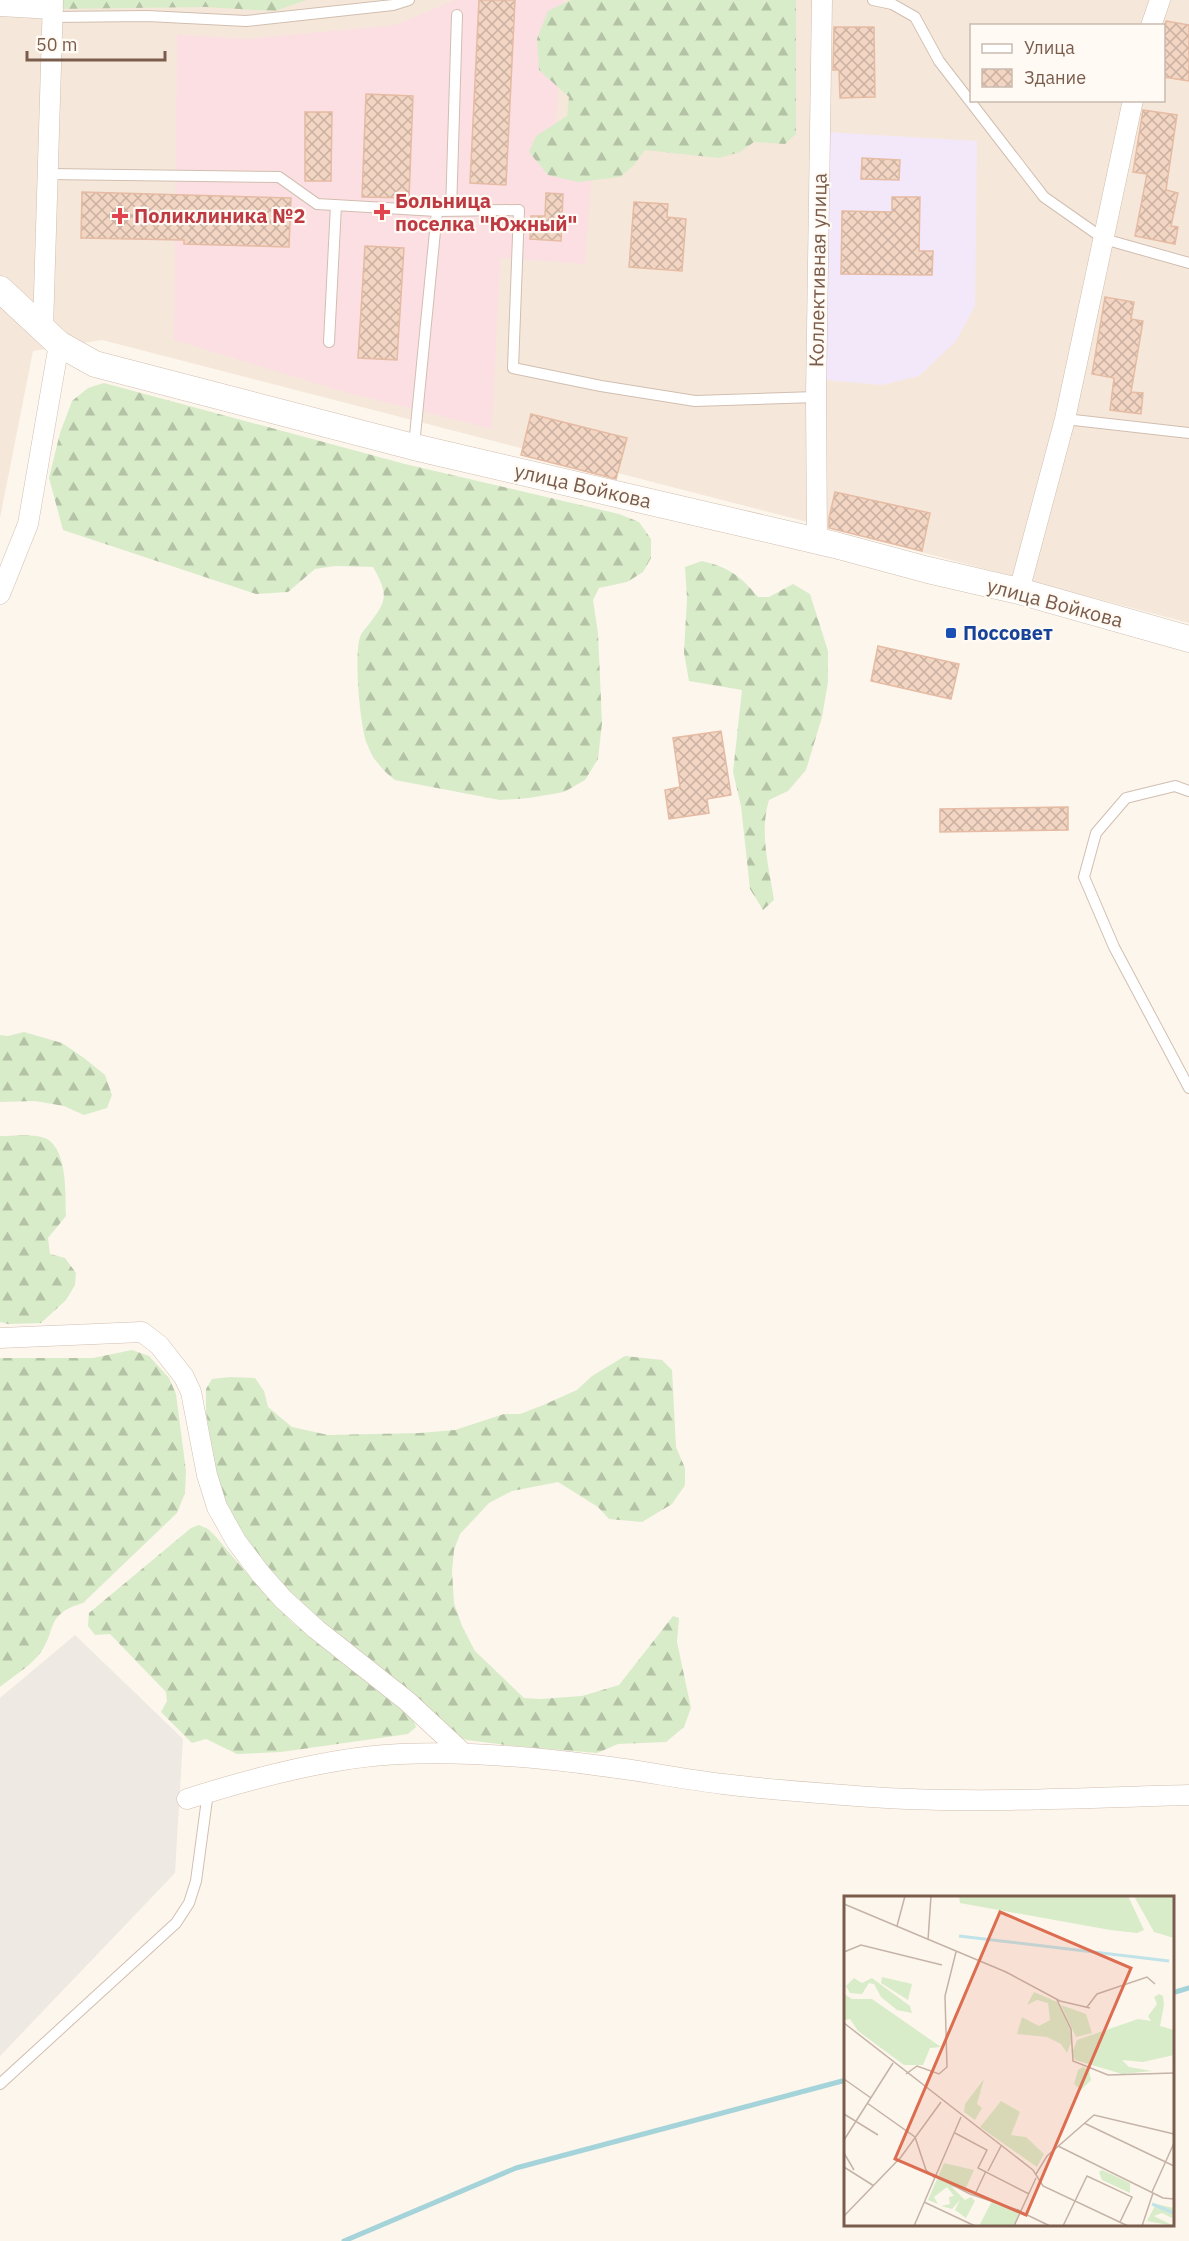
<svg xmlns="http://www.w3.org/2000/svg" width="1189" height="2241" viewBox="0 0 1189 2241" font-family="'IBM Plex Sans',sans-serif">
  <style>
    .residential { fill: #f5e8da; fill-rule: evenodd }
    .industrial { fill: #efe9e4 }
    .education { fill: #f3e8fa }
    .medical { fill: #fbdfe3 }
    .forest { fill: url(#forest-firs) }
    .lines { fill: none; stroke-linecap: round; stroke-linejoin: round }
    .stream { stroke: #a5d3da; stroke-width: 5 }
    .building { fill: url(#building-cross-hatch); stroke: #e6bba3; stroke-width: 1.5 }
    .service-casing { stroke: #d1beb0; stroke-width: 12 }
    .minor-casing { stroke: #d1beb0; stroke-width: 21 }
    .tertiary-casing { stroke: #d1beb0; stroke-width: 27 }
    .service { stroke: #fff; stroke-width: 10 }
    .minor { stroke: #fff; stroke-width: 20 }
    .tertiary { stroke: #fff; stroke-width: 26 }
    .health-dot { fill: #e0444e; stroke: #fffaf3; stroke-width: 2 }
    .transit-dot { fill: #1a4fb4; stroke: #fffaf3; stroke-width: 2 }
    .labels { text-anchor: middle; stroke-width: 4.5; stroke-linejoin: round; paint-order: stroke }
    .health-label { font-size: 20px; font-weight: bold; fill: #be3a42; stroke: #fffaf3; text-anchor: start }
    .street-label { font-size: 20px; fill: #7a5c4d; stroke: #fffaf3 }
    .transit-label { font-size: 20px; font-weight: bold; fill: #164399; stroke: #fffaf3; text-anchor: start }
    .inset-river { fill: none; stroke: #bfe3e8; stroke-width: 3 }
    .inset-road { fill: none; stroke: #c5b3a7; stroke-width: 1.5 }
    .view { fill: #dc6d51; fill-opacity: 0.15; stroke: #dc6d51; stroke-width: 3 }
    .inset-edge { fill: none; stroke: #7a5c4d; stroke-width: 3 }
  </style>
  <defs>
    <pattern id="forest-firs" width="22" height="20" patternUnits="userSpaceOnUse" patternTransform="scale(1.5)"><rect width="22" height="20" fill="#d8ecc9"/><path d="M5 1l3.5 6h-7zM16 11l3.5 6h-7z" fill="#b4c2a5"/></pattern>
    <pattern id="building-cross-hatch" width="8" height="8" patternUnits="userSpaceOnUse" patternTransform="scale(1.5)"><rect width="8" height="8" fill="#f3d5c3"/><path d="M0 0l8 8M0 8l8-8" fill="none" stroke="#cab0a1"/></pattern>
  </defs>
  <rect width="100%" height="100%" fill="#fdf6ec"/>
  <path class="residential" d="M0,0H1189V623L796,519L102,340L33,351L0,518ZM972,26H1164V100H972Z"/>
  <path class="industrial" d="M75,1635L183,1739L175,1873L0,2056V1698Z"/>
  <path class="education" d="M825,132L977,141L975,306L956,341L919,376L882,385L825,380Z"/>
  <path class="medical" d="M455,0H563L554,161L592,167L585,264L500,258L492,429L344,392L174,340L177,35L247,39L396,25Z"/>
  <path class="forest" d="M53,0H306L275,11L206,7L53,9Z
    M571,0H796V134L785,144L754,142L740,152L719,158L645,150L634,165L620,177L578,182L548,175L529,152L536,136L567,116L569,97L539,70L537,39L548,11Z
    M104,383L405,464L619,514L639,522L651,539V558L643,572L627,582L599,588L593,600L598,633L602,723L598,759L585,780L564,792L529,798L500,800L395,780C382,770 373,759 367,744C360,727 353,650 361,635C363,630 369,625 372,620C389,599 386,590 373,567L335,566L315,569L288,592L256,594L63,530L49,478L60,433L72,401L88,388Z
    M702,561C728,567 741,576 758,597H769L793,584L810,594L828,651V682L822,717L806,770L788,791L769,800C759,832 769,867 774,900L763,910L750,889L741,806L733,772L742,690L689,681L684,653L687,598L685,567Z
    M24,1032L62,1043L84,1058L105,1075L112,1095L107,1108L84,1115L64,1106L35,1101L0,1102V1035L8,1036Z
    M0,1136C13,1136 35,1133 47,1139C68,1151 65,1196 66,1216L48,1238L50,1254L65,1258L76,1273L75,1285L66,1300L41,1323L8,1324L0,1322Z
    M132,1350L149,1356L169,1378L176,1394L186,1471L185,1493L177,1513L83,1603C42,1615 59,1632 37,1657C27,1668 12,1677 0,1687V1358H93Z
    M625,1356L662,1360L672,1370L676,1447L685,1468V1485L672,1504L642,1522L609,1519L598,1507L558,1482L512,1491L489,1503L460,1534L454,1550L452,1571L454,1603L462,1626L475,1651L524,1698L540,1699L582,1696L619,1685L673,1616L679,1618L677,1642L691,1708L684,1727L666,1742L618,1744L597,1753L515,1746L467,1740L455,1736L282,1589L258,1557L219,1495L206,1411V1389L212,1379L230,1377L255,1378L264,1391L268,1407L292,1427L328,1435L420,1433L455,1430L504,1414H520L541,1406L577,1390L592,1376Z
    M199,1525L208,1529L216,1537L268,1598L293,1623L399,1706L413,1719L416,1727L408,1734L281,1752L237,1754L206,1739L192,1743L161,1712L167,1701L166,1692L110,1634L95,1635L88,1626L89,1613L191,1528Z"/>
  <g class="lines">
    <path class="stream" d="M1172,1993L1189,1988
      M344,2241L516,2168L846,2080"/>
  </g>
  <path class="building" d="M479,0H515L506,185L470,183Z
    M1166,21L1189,25V81L1164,77V36Z
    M834,27H874L875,97L840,98L839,70H833Z
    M366,94L413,96L409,198L362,197Z
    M1143,110L1177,115L1166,190L1178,193L1171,226L1178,227L1175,244L1135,236L1147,174L1133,172Z
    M305,112H332L331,181H305Z
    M862,158L900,160L899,180L861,179Z
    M82,192L291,198L289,247L184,244V240L81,238Z
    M546,193L563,194L561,241L530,239L531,216H545Z
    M892,197H920L919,251H933L932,275L841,274L842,211L892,212Z
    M634,202L668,204L667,217L686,219L682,271L629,267Z
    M365,246L404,248L397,360L358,358Z
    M1105,297L1134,302L1131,319L1143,321L1131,392L1143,393L1141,414L1110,410L1114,378L1092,374Z
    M531,414L627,438L616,479L521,455Z
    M835,492L930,513L922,551L829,528V518Z
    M878,646L959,664L951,699L871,681Z
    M721,731L731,795L707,799L709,813L669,819L665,790L680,787L673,738Z
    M1068,807V830L940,832V809Z"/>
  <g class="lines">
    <g class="service-casing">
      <path id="service" d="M873,0L892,4L915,17L939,61L1044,197L1104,239L1189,263
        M53,17L147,16L246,21L393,5L409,0
        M48,174L279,177L317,204L437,211L519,210L513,368L601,386L695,401L816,397
        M451,211L457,15
        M329,342L336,205
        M1065,419L1189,433
        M414,446L437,211
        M1189,791L1175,786L1126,798L1096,833L1084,877L1114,947L1189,1088
        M0,2084L176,1923L189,1903L196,1881L208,1792"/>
    </g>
    <g class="minor-casing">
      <path id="minor" d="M0,6L53,9
        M1151,26L1160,0
        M43,328L53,0
        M817,540L816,397L822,0
        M1019,591L1065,419L1133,100
        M0,594L28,524L59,344
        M0,1338L142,1332L159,1345L184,1377L191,1392L207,1475L217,1507L236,1541L260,1573L283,1599L316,1629L407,1701L464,1754
        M187,1799C253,1778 331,1757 400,1754C467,1751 536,1757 602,1766C643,1771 683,1779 723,1784C763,1789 804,1792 844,1795C959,1805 1074,1798 1189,1795"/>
    </g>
    <g class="tertiary-casing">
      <path id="tertiary" d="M0,289L59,344L95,364L414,447L835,545L928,570L1019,591L1189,639"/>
    </g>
    <use href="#service" class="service"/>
    <use href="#minor" class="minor"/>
    <use href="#tertiary" class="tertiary"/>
  </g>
  <g class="health-dot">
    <path d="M379 203h6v6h6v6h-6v6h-6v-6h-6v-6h6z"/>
    <path d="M117 207h6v6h6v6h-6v6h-6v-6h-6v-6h6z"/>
  </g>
  <rect class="transit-dot" x="945" y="627" width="12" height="12" rx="3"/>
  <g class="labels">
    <g class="health-label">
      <text x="395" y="208">Больница<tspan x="395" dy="23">поселка "Южный"</tspan></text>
      <text x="134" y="223">Поликлиника №2</text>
    </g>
    <g class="street-label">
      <text transform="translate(818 270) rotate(-89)" y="7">Коллективная улица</text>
      <text transform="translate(583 486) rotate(13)" y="7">улица Войкова</text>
      <text transform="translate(1055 603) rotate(15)" y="7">улица Войкова</text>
    </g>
    <g class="transit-label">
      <text x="963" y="640">Поссовет</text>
    </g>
  </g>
  <g transform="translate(844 1896)">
    <rect width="330" height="330" fill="#fdf6ec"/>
    <path d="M115,0H284L300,34L293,37L266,34L116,7ZM290,0H330V42L310,36ZM38,81L68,88L64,104L37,87ZM10,82L18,87L28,82L66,110L68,117L53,114L37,101L30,88L25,87L18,98L6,97L2,90ZM190,96L213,106L225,130L228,144L223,157L217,148L203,141L173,138L178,121L195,130L206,124L204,107L193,104L183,109ZM0,98L8,103H28L97,151L86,152L79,169H60L14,135L6,123L0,124ZM315,98L319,100L320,109L316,130L330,134V159L299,166L278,164L285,171L308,175L278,178L231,164L228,157L233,144L294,123L307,125L304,120L313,108L310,101ZM217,109L242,118L248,137L232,141ZM239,171L245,174L247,184L237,194L230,188L234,174ZM140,183L133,208L138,212L131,224L120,216L121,208ZM157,205L176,216L167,239L182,241L200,258L193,271L136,231ZM100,267L130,274L122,292L108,291L121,304L127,301L131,305L122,322L111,314L116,304L108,313L97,310L106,308L105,301L110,300L103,291L90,301L94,308L84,304ZM258,274L286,287V297L258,284L255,276ZM148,305L177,316L170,330H135ZM312,308L330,312V323L318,317L310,320L330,330L303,325Z" fill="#d8ecc9"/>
    <path class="inset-river" d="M115,40L325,65M308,308L330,317"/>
    <path class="inset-road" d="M0,8L162,76L216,105L246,112M53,30L61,0M84,44L87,0M0,56L17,49L98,69M213,104L227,133L229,165L264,179L330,177M243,111L253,98L303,81L311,88M0,127L189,274L199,290L284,330M62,178L73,170L95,178L103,171L101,100L112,56M0,183L27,202M23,207L71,241L82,274L91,282M0,218L34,239M240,227L330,270M111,237L143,254L134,272L185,298M0,244L49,167M214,250L319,302L330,303M0,257L10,274M0,271L30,290M144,275L157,250M192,278L203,260L250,219L330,238M91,280L126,298L177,315M132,296L142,275M308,296L330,247M80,306L131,330M177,316L206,330M0,320L57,261L97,206M70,330L117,221M170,330L192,282M219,330L243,280L288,301L276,326M298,330L309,297"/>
    <path class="view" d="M156,16L287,72L182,319L51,263Z"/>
    <rect width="330" height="330" class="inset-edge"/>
  </g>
  <rect x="970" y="24" width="195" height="78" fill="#fffaf3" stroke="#cabbb1" stroke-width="1.5"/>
  <rect x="982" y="44" width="30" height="9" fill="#ffffff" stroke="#cabbb1" stroke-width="1.5"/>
  <text x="1024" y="54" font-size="18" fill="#7a5c4d">Улица</text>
  <rect x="982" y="69" width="30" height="18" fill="url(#building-cross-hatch)" stroke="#cabbb1" stroke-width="1.5"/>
  <text x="1024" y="84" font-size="18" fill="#7a5c4d">Здание</text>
  <path d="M27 51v9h138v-9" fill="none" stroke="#7a5c4d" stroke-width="3"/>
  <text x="36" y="51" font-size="18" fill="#7a5c4d" stroke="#fffaf3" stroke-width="4.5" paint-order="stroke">50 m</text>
</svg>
